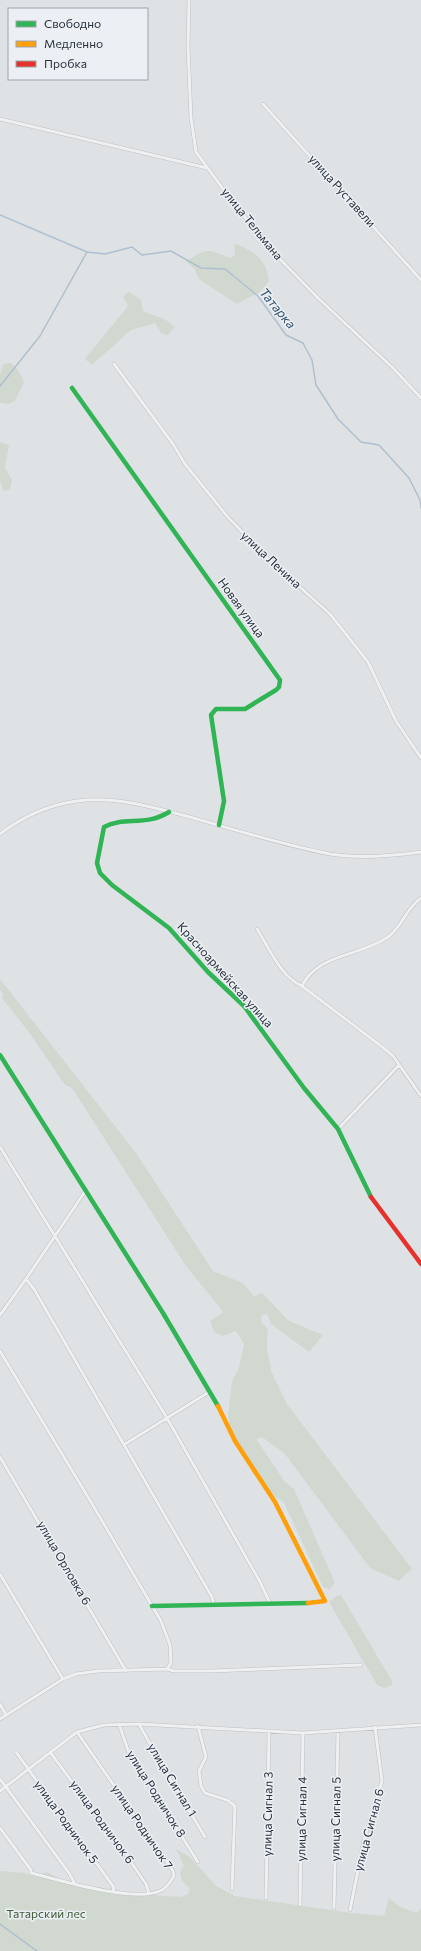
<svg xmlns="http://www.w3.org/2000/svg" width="421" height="1951" viewBox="0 0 421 1951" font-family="Commissioner,sans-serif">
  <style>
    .green { fill: #d0d8d0 }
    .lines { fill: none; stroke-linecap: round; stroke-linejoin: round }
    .stream { stroke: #aec0cf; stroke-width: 1.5 }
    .street-casing { stroke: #bec0c3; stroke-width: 4 }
    .street { stroke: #eff0f1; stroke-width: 3 }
    .fast { stroke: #30b455; stroke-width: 4.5 }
    .slow { stroke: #ff9f0a; stroke-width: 4.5 }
    .jam { stroke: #e5322d; stroke-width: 4.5 }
    .labels { text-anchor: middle; stroke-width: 3; stroke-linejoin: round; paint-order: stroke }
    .street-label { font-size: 12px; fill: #27313d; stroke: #ecf0f4 }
    .park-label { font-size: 12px; fill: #3e5835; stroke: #ecf0f4 }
    .water-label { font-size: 13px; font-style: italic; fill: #33536f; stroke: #ecf0f4 }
  </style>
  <rect width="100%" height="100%" fill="#dfe2e5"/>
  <path class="green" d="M234,244C245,246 260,256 265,266C267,270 268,276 269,281L260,292L237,304L200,280L194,268L186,262C207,247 207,249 230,258L235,255Z
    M129,292L141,300L143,311L166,320L175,327L167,335L161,333L155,323L131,330L92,365L85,359L128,306L123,297Z
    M11,363L19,371L24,382L15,401L8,404L0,403V375L3,364Z
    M0,442L9,445L5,468L12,480L10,489L4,491L0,482Z
    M0,979L136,1153L213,1271L243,1283L254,1296L262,1293L289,1321L323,1335L309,1352L271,1324L267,1314L262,1315L261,1322L268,1329L267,1347L271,1371L287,1404L412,1569L399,1581L370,1568L285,1454L262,1437L256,1439L285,1482L294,1489L335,1583L329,1589L323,1587L283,1501L273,1496L244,1454L231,1430L228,1416L232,1381L239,1367L244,1344L236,1331L222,1336L214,1332L210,1321L223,1313L221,1309L186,1266L72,1088L65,1085L28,1031L2,998L3,994L0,989Z
    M341,1595L392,1681V1685L384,1688L377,1685L329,1602L336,1596Z
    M176,1849L190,1857L216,1886L235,1896L351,1913L384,1916L389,1898C397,1906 406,1910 417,1913L421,1909V1951H0V1871L25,1873L35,1877L47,1872L72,1885L117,1895H153L181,1897L188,1894L190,1889L182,1881L180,1872L184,1866Z"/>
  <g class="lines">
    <path class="stream" d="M0,215L87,252L105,254L132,247L142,255L171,251L201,268L225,269L258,296L286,335L303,343L312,360L316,385L338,419L361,442L379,445L409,478L420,500L421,508
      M0,386L40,336L87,252
      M0,1924L37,1951"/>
    <g class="street-casing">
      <path id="street" d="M189,0L188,46L191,118L196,152L234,204L280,259L318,298L392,367L421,398
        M263,104L421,280
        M0,119L207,168
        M114,364L173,444L185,464L227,516L263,554L330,614L368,662L396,721L421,758
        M0,834C22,817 49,805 77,801C115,796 153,807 190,817C236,830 283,845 330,854C360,859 392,856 421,852
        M421,898C406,908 403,926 388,937C362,956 318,953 302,986L385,1049L393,1056L421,1096
        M257,929C269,948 281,977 302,986
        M338,1129L399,1065
        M0,1147L167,1418L259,1580L270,1603
        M26,1279L34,1289L212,1597L214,1605
        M0,1315L26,1279L86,1190
        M0,1351L88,1497L161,1621L170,1645L171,1663L167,1669
        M125,1444L209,1392
        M0,1457L126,1671
        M0,1574L63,1679
        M0,1704L6,1715
        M0,1719L63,1679L76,1674L98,1671L167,1669L174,1671H211L361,1665
        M119,1724L129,1753L198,1862
        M139,1724L160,1762L205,1837
        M198,1726L206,1757L199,1771L201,1786L205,1793L227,1800L235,1806L232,1889
        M16,1752L113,1886L114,1892
        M50,1752L124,1852L146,1884L149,1894
        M0,1779L69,1873L75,1884
        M0,1791L77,1732L104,1725L139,1724L303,1733L421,1725
        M0,1828L31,1870V1873C59,1880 137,1904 162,1890C167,1887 171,1881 174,1876L173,1871L77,1732
        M266,1898L269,1731
        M300,1905L303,1733
        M334,1908L338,1731
        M350,1910L364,1840L382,1781L375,1727"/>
    </g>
    <use href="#street" class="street"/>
    <path class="fast" d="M72,388L280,680L279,687L276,690L245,709H216L211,715L224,801L219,825
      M169,812C145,827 125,816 104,827L97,863L100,873L112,885L169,928L208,972L244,1006L304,1088L338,1129L371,1197
      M0,1055L163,1313L218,1406
      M152,1606L308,1603"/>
    <path class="slow" d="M218,1406L235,1441L275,1502L325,1601L308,1603"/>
    <path class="jam" d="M371,1197L421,1264"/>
  </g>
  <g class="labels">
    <g class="street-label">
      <text transform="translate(342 191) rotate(48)" y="4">улица Руставели</text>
      <text transform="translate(252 224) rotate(51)" y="4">улица Тельмана</text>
      <text transform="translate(271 560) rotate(43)" y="4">улица Ленина</text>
      <text transform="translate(241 608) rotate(54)" y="4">Новая улица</text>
      <text transform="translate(225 975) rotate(48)" y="4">Красноармейская улица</text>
      <text transform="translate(64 1563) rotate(60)" y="4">улица Орловка 6</text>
      <text transform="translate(172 1780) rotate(59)" y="4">улица Сигнал 1</text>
      <text transform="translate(156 1794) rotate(58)" y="4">улица Родничок 8</text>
      <text transform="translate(268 1814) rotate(-89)" y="4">улица Сигнал 3</text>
      <text transform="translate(302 1819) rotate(-89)" y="4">улица Сигнал 4</text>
      <text transform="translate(336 1819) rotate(-89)" y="4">улица Сигнал 5</text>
      <text transform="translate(66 1822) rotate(54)" y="4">улица Родничок 5</text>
      <text transform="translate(102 1822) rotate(54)" y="4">улица Родничок 6</text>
      <text transform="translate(142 1827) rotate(56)" y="4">улица Родничок 7</text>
      <text transform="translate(369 1830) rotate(-75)" y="4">улица Сигнал 6</text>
    </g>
    <g class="park-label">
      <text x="46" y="1918">Татарский лес</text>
    </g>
    <g class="water-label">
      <text transform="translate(278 308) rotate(50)" y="5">Татарка</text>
    </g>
  </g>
  <rect x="8" y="8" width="140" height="72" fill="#ecf0f4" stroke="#9da4ab"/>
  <rect x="16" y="21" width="20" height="6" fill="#30b455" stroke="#9da4ab"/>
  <text x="44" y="28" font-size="12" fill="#27313d">Свободно</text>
  <rect x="16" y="41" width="20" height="6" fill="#ff9f0a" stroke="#9da4ab"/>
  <text x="44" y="48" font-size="12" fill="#27313d">Медленно</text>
  <rect x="16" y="61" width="20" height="6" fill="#e5322d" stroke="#9da4ab"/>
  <text x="44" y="68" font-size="12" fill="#27313d">Пробка</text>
</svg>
